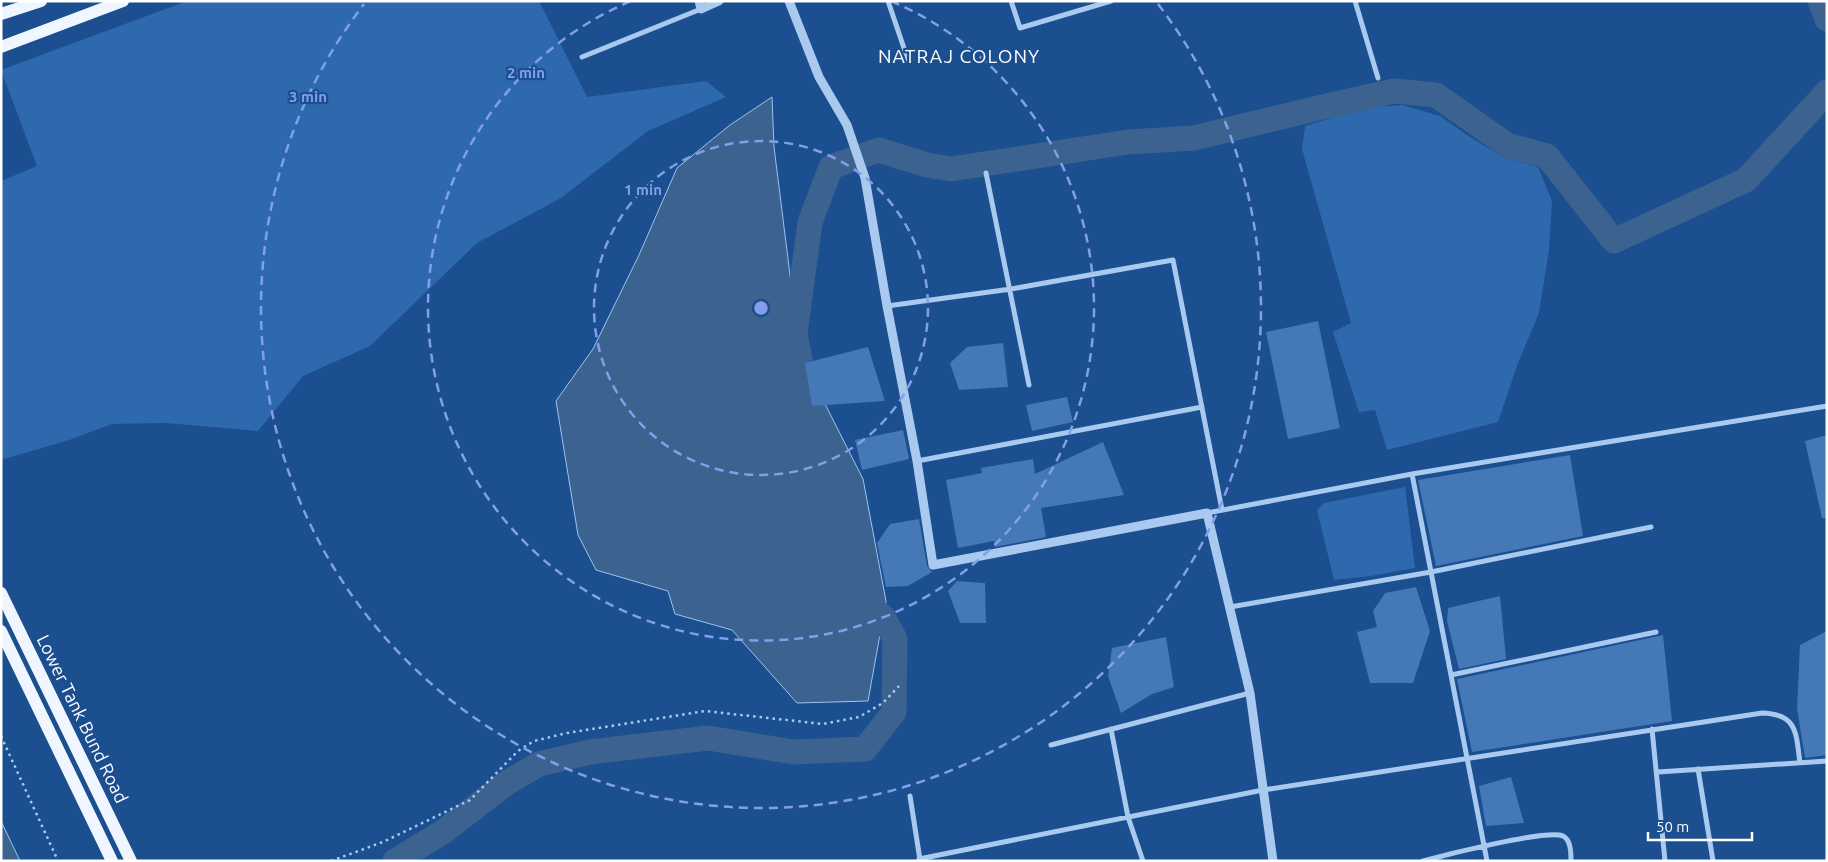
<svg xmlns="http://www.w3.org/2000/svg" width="1828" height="862" viewBox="0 0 1828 862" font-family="Ubuntu,sans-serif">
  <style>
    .green { fill: #2e69ad }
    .water { fill: #3c6290; stroke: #9cc4f0 }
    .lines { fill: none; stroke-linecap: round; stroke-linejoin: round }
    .river { stroke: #3c6290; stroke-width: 25 }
    .building { fill: #4478b7 }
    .path { stroke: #a9c9ee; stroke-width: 2.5; stroke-dasharray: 2.5 4; stroke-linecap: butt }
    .minor { stroke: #a9c9ee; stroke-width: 5 }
    .tertiary { stroke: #a9c9ee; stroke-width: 9 }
    .primary { stroke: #f0f6ff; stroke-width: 12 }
    .ring { fill: none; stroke: #839eea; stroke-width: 2.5; stroke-dasharray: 9 6 }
    .labels { text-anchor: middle; stroke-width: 4.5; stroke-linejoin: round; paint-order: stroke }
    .street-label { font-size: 18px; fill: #fff; stroke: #1b4f8f }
    .neighbourhood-label { font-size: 19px; letter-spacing: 1px; fill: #fff; stroke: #1b4f8f }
    .centre { fill: #839eea; stroke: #1b4f8f; stroke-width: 2.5 }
    .ring-label { font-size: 15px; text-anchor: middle; font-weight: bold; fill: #839eea; stroke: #1b4f8f; stroke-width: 4.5; stroke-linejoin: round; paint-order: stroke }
  </style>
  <rect width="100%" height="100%" fill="#1b4f8f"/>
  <path class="green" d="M187,1H539L587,97L706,81L726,97L648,131L561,198L477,243L370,346L303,376L258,431L166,423L112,424L69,440L1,460V181L37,166L1,70Z
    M1402,105L1440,116L1467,135L1501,156L1538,167L1552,201L1549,250L1539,313L1518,363L1498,422L1387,450L1375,410L1359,412L1333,332L1351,323L1302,149L1305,126L1365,108Z
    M1405,487L1415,568L1371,576L1334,580L1317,510L1324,503Z"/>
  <path class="water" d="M772,97L774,147L797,331L825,404L863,479L886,601L868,701L797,703L732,630L675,614L668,591L596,570L578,535L556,401L593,349L639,255L677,168L730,125Z
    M1,821L20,861H1Z"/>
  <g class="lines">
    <path class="river" d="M1820,1L1827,19
      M800,359L795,334L810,222L831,167L879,150L927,165L951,169L1128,142L1194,138L1331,105L1394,91L1436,95L1507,145L1547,156L1614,241L1746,180L1827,92
      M395,861L443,832L505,784L539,764L590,752L708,738L794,752L865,749L894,712L895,639L883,617L857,596"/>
  </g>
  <path class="building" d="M1318,321L1340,428L1288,439L1266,332Z
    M1003,343L1008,387L959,390L950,363L967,347Z
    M868,347L885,401L812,406L805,363Z
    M1067,397L1073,422L1032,431L1026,405Z
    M903,430L909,459L862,470L855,440Z
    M1827,435V518H1822L1805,441Z
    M1103,442L1124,495L1041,508L1046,537L995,547L994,541L958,548L946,480L982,473L981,468L1033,459L1035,474Z
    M1570,455L1583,536L1436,566L1418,480Z
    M919,519L927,566L932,572L908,586L886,587L877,543L890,524Z
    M957,581L985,583L986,623H960L948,591Z
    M1416,587L1430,631L1413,683H1370L1357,632L1377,627L1373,611L1385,593Z
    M1500,596L1506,659L1459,669L1447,621L1448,608Z
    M1827,631V755L1805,758L1797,708L1800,645Z
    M1663,635L1672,721L1472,752L1457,679Z
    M1166,637L1174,687L1152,694L1121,713L1108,676L1112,648Z
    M1511,777L1524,823L1486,826L1479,786Z"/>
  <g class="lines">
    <path class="path" d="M1,736L58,861
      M331,861L383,842L470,800L518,751L534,741L567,733L705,711L823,724L859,717L883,703L899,686"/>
    <path class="minor" d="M888,1L908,60
      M1011,1L1020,28L1111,1
      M1355,1L1378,78
      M582,57L701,9
      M986,173L1029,385
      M887,306L1011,289L1173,260L1222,510
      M917,461L1202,407
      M1412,474L1487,861
      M1207,513L1412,474L1827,406
      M1230,607L1431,572L1651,527
      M1451,675L1656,632
      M1111,729L1128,817L1143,861
      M1652,729L1665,861
      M1051,745L1250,693
      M1698,769L1713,861
      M1658,772L1827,761
      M910,796L920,860
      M919,859L1263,790L1762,713C1798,714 1796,734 1800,763
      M1423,861C1445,855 1547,829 1563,836C1571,840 1571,853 1571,861"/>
    <path class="tertiary" d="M699,1L701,9L719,1
      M789,1L819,77L847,125L865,178L887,306L917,461L933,565L1207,513L1250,693L1273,861"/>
    <path class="primary" d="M1,14L41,1
      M1,47L123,1
      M1,593L131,861
      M1,631L112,861"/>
  </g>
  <g class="ring">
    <circle cx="761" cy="308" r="167"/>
    <path d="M891 1A333 333 0 1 1 631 1"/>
    <path d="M1158 4A500 500 0 1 1 364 4"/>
  </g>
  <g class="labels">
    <g class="street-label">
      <text transform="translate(82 719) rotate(64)" y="6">Lower Tank Bund Road</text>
    </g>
    <g class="neighbourhood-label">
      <text x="959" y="63">NATRAJ COLONY</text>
    </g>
  </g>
  <circle cx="761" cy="308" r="8" class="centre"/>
  <g class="ring-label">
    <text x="526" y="78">2 min</text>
    <text x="308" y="102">3 min</text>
    <text x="643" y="195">1 min</text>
  </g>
  <rect width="1828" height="862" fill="none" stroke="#ffffff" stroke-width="5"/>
  <path d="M1648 832v8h104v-8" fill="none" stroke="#ffffff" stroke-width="2.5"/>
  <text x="1656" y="832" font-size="15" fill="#ffffff" stroke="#1b4f8f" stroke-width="4" paint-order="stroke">50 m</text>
</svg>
